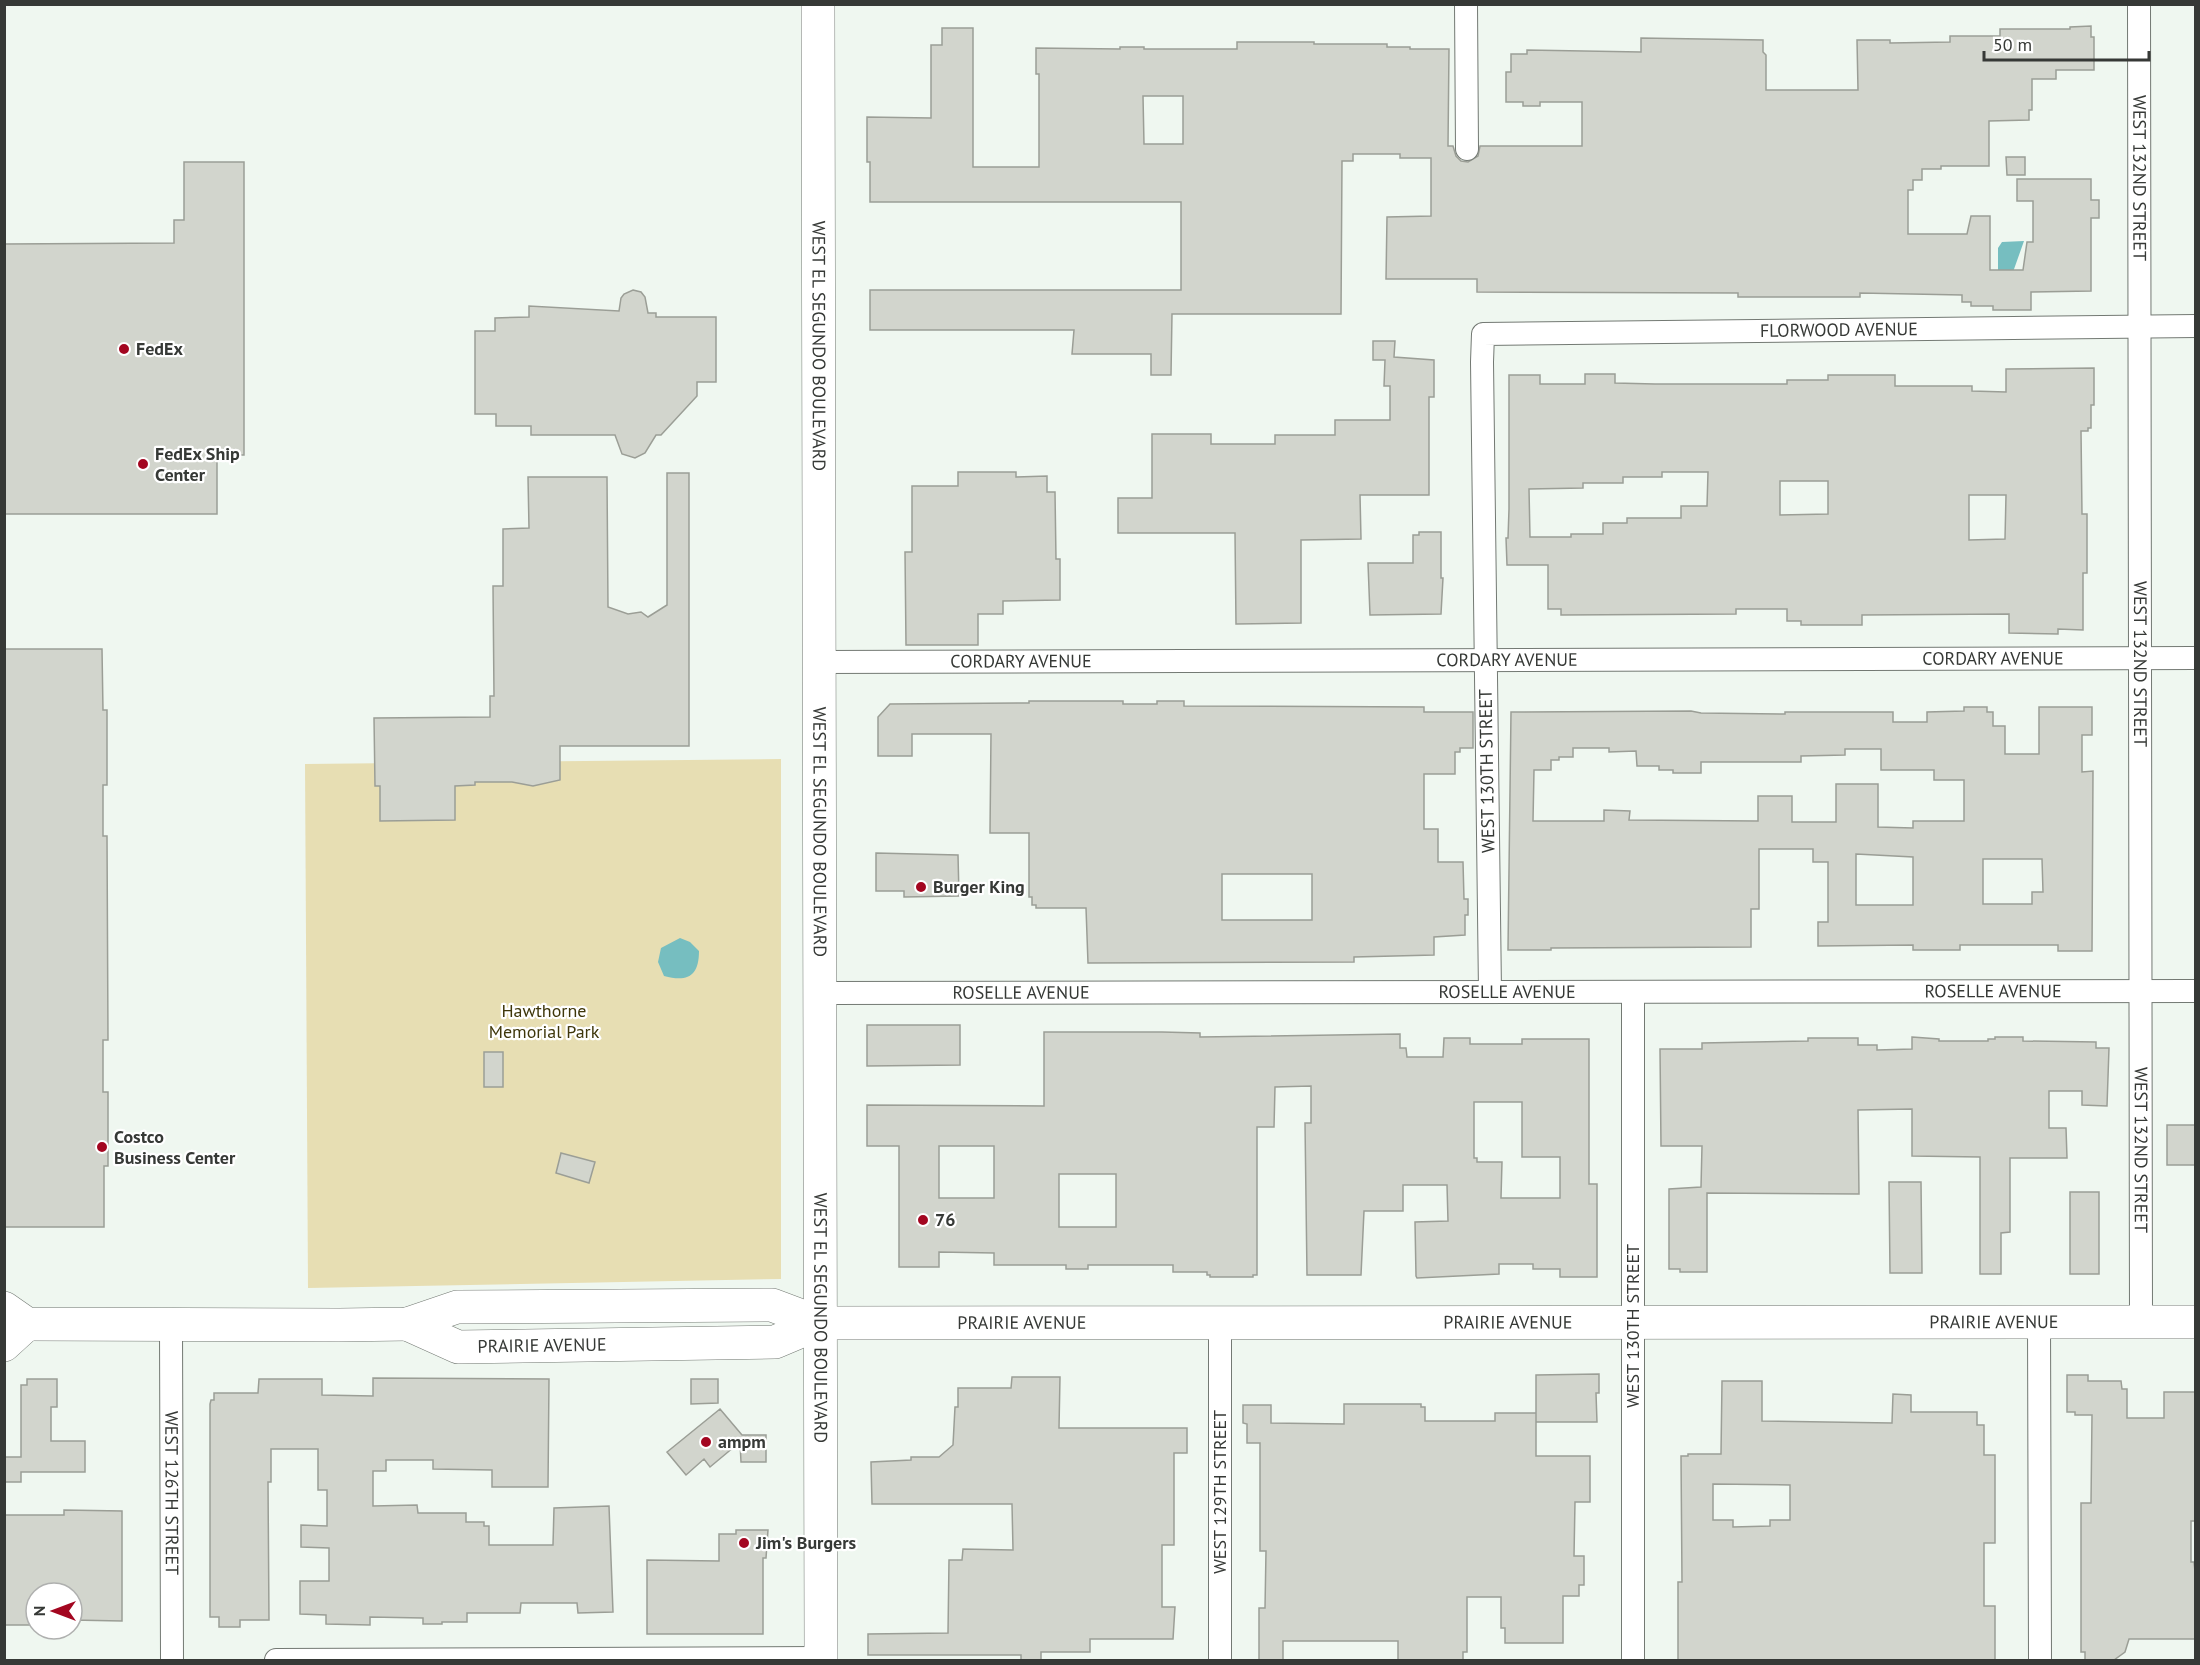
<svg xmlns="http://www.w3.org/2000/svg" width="2200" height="1665" viewBox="0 0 2200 1665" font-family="'PT Sans',sans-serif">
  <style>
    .green { fill: #e7deb3 }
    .water { fill: #76bec0 }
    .building { fill: #d2d5cd; stroke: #9b9e96; stroke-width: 1.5; fill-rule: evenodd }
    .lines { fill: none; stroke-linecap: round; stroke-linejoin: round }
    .minor-casing { stroke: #737973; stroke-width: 24 }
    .secondary-casing { stroke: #737973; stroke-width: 34 }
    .primary-casing { stroke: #737973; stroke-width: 34 }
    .minor { stroke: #fff; stroke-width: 22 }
    .secondary { stroke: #fff; stroke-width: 33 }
    .primary { stroke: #fff; stroke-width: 33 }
    .poi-dot { fill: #a30620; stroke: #fff; stroke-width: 2 }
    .labels { text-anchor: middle; stroke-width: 4.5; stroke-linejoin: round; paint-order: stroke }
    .street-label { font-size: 18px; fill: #363936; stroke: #fff }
    .poi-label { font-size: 18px; font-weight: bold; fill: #363936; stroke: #fff; text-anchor: start }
    .park-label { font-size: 18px; fill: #3e360a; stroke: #fff }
  </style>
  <rect width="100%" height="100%" fill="#eff7f0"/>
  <path class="green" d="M781,759V1279L308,1288L305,764Z"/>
  <path class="water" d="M2024,241L2013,272L1998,271V248L2002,242Z
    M680,938L690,942L699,951C699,977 687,982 664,976L658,962L661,948Z"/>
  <path class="building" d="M2091,26V37H2094V70H2056V79H2032V110H2029V120L1989,121V166H1941V169H1922V180H1913V190H1908V234H1967L1971,216H1990V270H2023L2027,242H2033V201H2017V179H2091V200H2099V218H2091V291L2031,292V310H1993V306H1971V302H1962V295L1860,293V297H1738V293L1477,292V279H1386L1387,217L1431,216V158H1400V154H1353V161H1342L1341,314H1172L1171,375H1151V354H1072L1074,330H870V290H1181V202H870V162H867V117L931,118V45H942V28H973V167H1039V74H1036V48L1120,49V47H1144V49H1237V42H1314V44H1387V47H1410V49H1449L1448,146H1453L1456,156L1461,161L1468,162L1478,156L1480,146H1582V102H1540V106H1523V102H1506V72H1511V54H1527V50L1641,52V38L1763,40V52L1766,55V90H1858L1857,40H1890V43L1950,42V36H2000V29H2070V27ZM1143,96H1183V144H1144Z
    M2006,157H2025V175H2007Z
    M184,162H244V455H217V514H4V244L174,243V220H184Z
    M633,290L641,292L645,297L648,313H656V317H716V382H697V396L661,435H656L645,453L635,458L622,454L615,435H531V426H496V414H475V331H495V318L529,317V306L619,311L621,298L624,294Z
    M1373,341H1395L1394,357L1434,360V397H1429V495H1360L1361,539L1301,540V623L1236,624L1235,533H1118V498H1152V434H1211V444H1275V435H1335V420H1390V386H1384L1385,360H1373Z
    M2094,368V405H2091V428H2088V431H2081L2082,514H2087V573H2083V630L2058,629V634L2009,633V614L1862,615V625H1801V621H1787V609H1736V614L1561,615V609H1548V565H1507L1506,538H1508L1509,509V375H1540V384H1585V374H1615V383L1655,384H1787V380H1828V375H1895V386H1972V391L2006,392V369ZM1662,472H1708L1707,506H1681V518H1627V523H1603V534H1571V537H1530L1529,489L1583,488V483H1623V477H1662ZM1780,481H1828V514L1780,515ZM1969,495H2006L2005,539L1969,540Z
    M958,472H1016V477L1047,476V492H1055L1056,559H1060V600L1003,601V614H978V645H906L905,552H912V486H958Z
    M667,473H689V746H560V780L533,786L512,782H475V785L455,786V820L380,821V786H375L374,718L490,717V696H494L493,586H503V529L529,528L528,477H607L608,607L628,614L641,612L648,617L667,605Z
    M1419,532H1441V578H1443L1441,614L1370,615L1368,563H1413V535H1419Z
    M4,649H102L103,710H107V785H103V836H107L108,1040H103V1092H108V1166H104V1227H4Z
    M1029,701H1123V704H1157V701H1184V706L1424,707V712H1473V748H1460V752H1455V774H1424V829H1438V862H1463L1464,899H1468V915H1465V935L1434,937V955L1354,957V962L1088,963L1086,908H1036V905H1032V897H1029V833H990L991,734H912V756H878V717L890,704L1029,703ZM1222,874H1312V920H1222Z
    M1964,707H1987V712H1993V726H2005V754H2039V707H2092V735H2082V772L2093,771L2092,951H2058V945H1960V950H1913V945L1818,946V922H1828V862H1813V849H1759V909H1751V947L1551,948V950H1508L1511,712L1691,711L1701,713L1785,714V712H1893V722H1927V712L1964,711ZM1573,748H1609V752L1636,751L1637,766H1659V770H1673V773H1701V762H1801V756L1845,755V749H1881V770H1934V780H1964V821H1913V828L1878,827V784H1836V822H1792V796H1758V821L1629,820L1630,811L1604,810V821H1533L1534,770H1551V760H1559V757H1573ZM1856,854L1913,857V905H1856ZM1983,859H2042L2043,892H2032V904H1983Z
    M876,853L958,855L959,896L904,897V891H876Z
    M867,1025H960V1065L867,1066Z
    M1044,1032H1162L1200,1033V1037L1400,1034V1048H1406L1407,1057H1443L1444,1038H1470V1044H1522V1039H1589V1184H1597V1277H1560V1269H1533V1264H1499V1274L1417,1278L1416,1276L1415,1222L1448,1221L1447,1185H1403V1211H1364L1361,1275H1307L1305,1123H1311V1086L1275,1087L1274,1127H1257V1275H1253V1277H1210V1275H1207V1272H1173V1265H1088V1269H1066V1265H994V1253L939,1252V1267H899V1146H867V1105L1044,1106ZM1474,1102H1522V1157H1560V1198H1501L1502,1162H1477V1158H1474ZM939,1146H994V1198H939ZM1059,1174H1116V1227H1059Z
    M1912,1037L1939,1039V1041H1988V1039H1995V1037H2023V1041L2096,1042V1048H2109L2107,1106L2082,1105V1091H2049V1128H2066L2067,1158H2010V1232L2001,1233V1274H1980V1157L1912,1156V1109L1858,1110L1859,1194L1707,1193V1272H1680V1269H1669V1189L1701,1187L1702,1146H1661L1660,1049H1702V1043L1808,1041V1038H1858V1045H1877V1050L1912,1049Z
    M484,1052H503V1087H484Z
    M2167,1125H2196V1165H2167Z
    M561,1153L595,1162L589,1183L556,1173Z
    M1889,1182H1921L1922,1273H1890Z
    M2070,1192H2099V1274H2070Z
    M1599,1374V1393H1596L1597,1422H1536V1375Z
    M2067,1375H2088V1381H2121L2122,1389H2127V1418H2164V1392H2196V1521H2191V1562H2194L2196,1581V1639H2129L2125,1652L2114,1660H2085V1652H2081V1503H2091L2092,1415H2075V1412H2067Z
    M1012,1377H1060L1059,1428H1187V1453H1174V1545H1162V1607H1175L1173,1639H1090V1652H1041V1660H1021V1655H868V1634L948,1633L949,1560H962L963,1549L1013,1550L1012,1504H872L871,1462L911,1460V1457H939L953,1445L955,1407H958V1388H1011Z
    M373,1378L549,1379L548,1487H492V1470L433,1469V1460H386V1471H373V1506L417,1505L418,1513H466V1522H484V1526H489V1545H553L554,1508L609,1506L613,1612L578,1613L577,1603H521L520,1613H467V1622H442V1624H423V1618L370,1617V1625L326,1624V1615L300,1614V1581H329V1548L301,1547V1525L327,1526V1490H318V1449H271V1482H268L269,1620H240V1627H219V1617H210V1404L211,1400H214V1393H258L259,1379H322V1395L373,1396Z
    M27,1379H57V1407H51V1441H85V1472H21V1482H4V1457H21V1385H27Z
    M691,1379H718V1403L691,1404Z
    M1722,1381H1762V1421L1892,1423L1893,1394L1911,1395V1412H1977V1425H1984V1455H1995V1543H1984V1606H1995V1660H1678V1582H1682L1681,1456H1688V1454H1721ZM1713,1484L1790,1485V1520H1770V1526L1733,1527V1520H1713Z
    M1344,1404H1421V1407H1425V1421H1495V1413H1536V1456H1590V1502H1575L1574,1556H1584V1585H1579V1596H1563V1643H1505V1628H1501V1597H1467V1652H1463V1660H1398V1641H1283V1660H1259V1608H1265L1266,1551H1260V1443H1247V1424L1243,1423V1405H1271V1423L1344,1424Z
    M720,1409L742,1435H766V1462H741L740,1442L710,1467L704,1459L686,1475L667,1452Z
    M64,1510L122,1511V1621L72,1620V1593H36V1625H4V1515H64Z
    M736,1530H768L766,1558H763V1634H647V1560L719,1561V1534H736Z"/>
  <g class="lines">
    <g class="minor-casing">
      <g id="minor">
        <path d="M1466,4L1467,149"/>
        <path id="s1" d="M2139,4L2141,1322"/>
        <path id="s2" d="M819,662L2196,658"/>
        <path id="s3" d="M1490,992L1482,362L1483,334L2196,326"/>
        <path d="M1633,992V1660"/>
        <path id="s4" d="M819,993L2196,991"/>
        <path d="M2039,1322L2040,1660"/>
        <path id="s5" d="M171,1325L172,1660"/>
        <path d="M276,1660L821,1658"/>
        <path d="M1220,1660V1324"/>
      </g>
    </g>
    <g class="secondary-casing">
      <g id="secondary">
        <path id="s6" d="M4,1308L27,1324L339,1325L407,1324L457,1307L772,1305L820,1323L2196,1322"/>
        <path id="s7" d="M407,1324L458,1347L775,1342L820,1323"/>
        <path d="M4,1345L27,1324"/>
      </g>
    </g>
    <g class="primary-casing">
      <g id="primary">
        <path id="s8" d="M818,4L821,1660"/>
      </g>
    </g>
    <use href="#minor" class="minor"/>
    <use href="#secondary" class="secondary"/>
    <use href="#primary" class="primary"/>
  </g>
  <g class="poi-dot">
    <circle cx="124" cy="349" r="6"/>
    <circle cx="143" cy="464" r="6"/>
    <circle cx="921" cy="887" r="6"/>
    <circle cx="102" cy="1147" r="6"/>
    <circle cx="923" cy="1220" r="6"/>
    <circle cx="706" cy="1442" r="6"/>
    <circle cx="744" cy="1543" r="6"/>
  </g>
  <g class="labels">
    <g class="street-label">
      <text dy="6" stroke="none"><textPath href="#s1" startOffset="174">WEST 132ND STREET</textPath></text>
      <text dy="6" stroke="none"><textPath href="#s3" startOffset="1014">FLORWOOD AVENUE</textPath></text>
      <text dy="6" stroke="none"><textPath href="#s8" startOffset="342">WEST EL SEGUNDO BOULEVARD</textPath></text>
      <text dy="6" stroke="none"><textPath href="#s2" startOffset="1174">CORDARY AVENUE</textPath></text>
      <text dy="6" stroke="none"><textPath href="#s2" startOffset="688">CORDARY AVENUE</textPath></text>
      <text dy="6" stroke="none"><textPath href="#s2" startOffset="202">CORDARY AVENUE</textPath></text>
      <text dy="6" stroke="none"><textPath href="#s1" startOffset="660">WEST 132ND STREET</textPath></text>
      <text transform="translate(1487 771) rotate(-91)" y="6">WEST 130TH STREET</text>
      <text dy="6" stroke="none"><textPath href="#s8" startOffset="828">WEST EL SEGUNDO BOULEVARD</textPath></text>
      <text dy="6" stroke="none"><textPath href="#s4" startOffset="688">ROSELLE AVENUE</textPath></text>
      <text dy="6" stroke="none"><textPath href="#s4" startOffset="1174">ROSELLE AVENUE</textPath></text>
      <text dy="6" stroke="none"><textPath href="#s4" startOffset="202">ROSELLE AVENUE</textPath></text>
      <text dy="6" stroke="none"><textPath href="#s1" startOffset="1146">WEST 132ND STREET</textPath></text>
      <text dy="6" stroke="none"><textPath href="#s8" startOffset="1314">WEST EL SEGUNDO BOULEVARD</textPath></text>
      <text dy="6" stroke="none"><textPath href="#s6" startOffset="2001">PRAIRIE AVENUE</textPath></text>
      <text dy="6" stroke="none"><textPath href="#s6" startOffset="1029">PRAIRIE AVENUE</textPath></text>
      <text dy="6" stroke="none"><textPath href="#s6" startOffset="1515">PRAIRIE AVENUE</textPath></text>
      <text transform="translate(1633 1326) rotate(-90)" y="6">WEST 130TH STREET</text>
      <text dy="6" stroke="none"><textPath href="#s7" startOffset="140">PRAIRIE AVENUE</textPath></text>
      <text transform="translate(1220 1492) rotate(-90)" y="6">WEST 129TH STREET</text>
      <text dy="6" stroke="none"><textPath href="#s5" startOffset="168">WEST 126TH STREET</textPath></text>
    </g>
    <g class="poi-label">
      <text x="136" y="355">FedEx</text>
      <text x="155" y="460">FedEx Ship<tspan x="155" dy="21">Center</tspan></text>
      <text x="933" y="893">Burger King</text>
      <text x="114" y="1143">Costco<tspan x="114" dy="21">Business Center</tspan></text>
      <text x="935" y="1226">76</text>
      <text x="718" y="1448">ampm</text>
      <text x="756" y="1549">Jim's Burgers</text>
    </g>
    <g class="park-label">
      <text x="544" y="1017">Hawthorne<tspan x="544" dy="21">Memorial Park</tspan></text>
    </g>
  </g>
  <rect width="2200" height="1665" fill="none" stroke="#363936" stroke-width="12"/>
  <g transform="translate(54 1611) rotate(270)"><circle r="28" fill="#ffffff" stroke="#afb0af" stroke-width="1.5"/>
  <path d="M0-4.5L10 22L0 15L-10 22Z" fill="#a30620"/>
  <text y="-9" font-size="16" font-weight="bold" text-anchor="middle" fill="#363936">N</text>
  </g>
  <path d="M1984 51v9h165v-9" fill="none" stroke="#363936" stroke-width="3"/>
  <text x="1993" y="51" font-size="18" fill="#363936" stroke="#ffffff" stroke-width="4.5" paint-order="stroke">50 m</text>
</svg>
